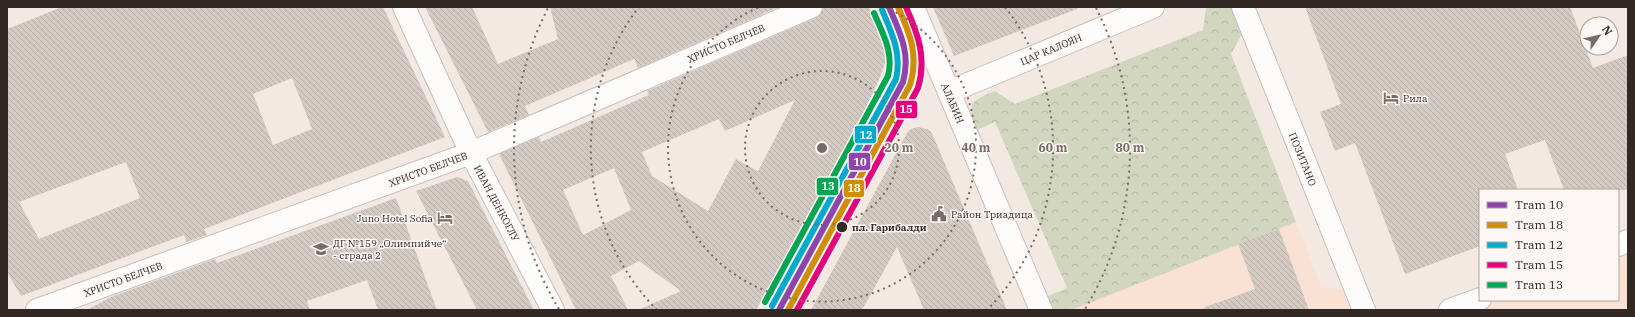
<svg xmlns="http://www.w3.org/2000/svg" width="1635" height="317" viewBox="0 0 1635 317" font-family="'IBM Plex Serif',serif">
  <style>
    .built { fill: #f9e1d4 }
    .park { fill: url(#park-crowns) }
    .building { fill: url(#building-back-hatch); fill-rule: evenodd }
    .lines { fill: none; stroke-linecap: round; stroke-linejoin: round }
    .lane-casing { stroke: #c9bfb9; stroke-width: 13 }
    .street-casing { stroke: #c9bfb9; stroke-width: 24 }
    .lane { stroke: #fdfcfb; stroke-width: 11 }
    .street { stroke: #fdfcfb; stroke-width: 22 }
    .tram-1-casing { stroke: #fcf7f4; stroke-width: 9 }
    .tram-2-casing { stroke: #fcf7f4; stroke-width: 9 }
    .tram-3-casing { stroke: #fcf7f4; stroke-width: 9 }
    .tram-4-casing { stroke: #fcf7f4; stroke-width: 9 }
    .tram-5-casing { stroke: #fcf7f4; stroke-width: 9 }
    .tram-1 { stroke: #8e44ad; stroke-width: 6 }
    .tram-2 { stroke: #d08d07; stroke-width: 6 }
    .tram-3 { stroke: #00a9ce; stroke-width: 6 }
    .tram-4 { stroke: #e5007d; stroke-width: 6 }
    .tram-5 { stroke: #00a651; stroke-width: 6 }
    .ring { fill: none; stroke: #776c66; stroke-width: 2; stroke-dasharray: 2 4 }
    .stop-dot { fill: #332924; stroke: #fcf7f4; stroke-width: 1.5 }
    .labels { text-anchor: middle; stroke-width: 3; stroke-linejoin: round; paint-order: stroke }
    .street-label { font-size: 10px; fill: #332924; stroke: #fcf7f4 }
    .poi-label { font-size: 10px; fill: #332924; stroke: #fcf7f4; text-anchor: start }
    .stop-label { font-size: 10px; font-weight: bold; fill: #332924; stroke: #fcf7f4; text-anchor: start }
    .centre { fill: #776c66; stroke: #fcf7f4; stroke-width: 2 }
    .ring-label { font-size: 12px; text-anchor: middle; font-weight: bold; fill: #776c66; stroke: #fcf7f4; stroke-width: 3; stroke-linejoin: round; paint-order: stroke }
    .line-badge { stroke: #fcf7f4; stroke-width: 1.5 }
    .badge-label { font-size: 11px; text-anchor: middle; font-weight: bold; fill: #fff }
  </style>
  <defs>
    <pattern id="park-crowns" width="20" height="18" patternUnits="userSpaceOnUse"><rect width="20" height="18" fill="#d2d6bf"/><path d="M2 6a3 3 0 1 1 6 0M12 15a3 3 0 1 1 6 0" fill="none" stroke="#b5b8a4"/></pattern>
    <pattern id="building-back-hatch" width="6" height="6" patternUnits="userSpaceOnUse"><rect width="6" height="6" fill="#d3cac3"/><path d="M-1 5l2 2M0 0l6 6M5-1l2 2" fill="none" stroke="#b6aea7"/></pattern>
  </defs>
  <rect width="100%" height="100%" fill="#f4e8e2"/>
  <path class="built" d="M1296,222L1321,287L1342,290L1350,310H1071Z
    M1628,253V310H1475L1501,300H1618V256Z"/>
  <path class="park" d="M1208,7H1233L1243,32L1231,54L1296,222L1071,310H1054L1048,296L1067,288L995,122L977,130C966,104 970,101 995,91L1015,104L1203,30L1206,8Z"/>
  <path class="building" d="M62,7H383L445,137L204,229L207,235L187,242L184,235L21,296L7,272V29ZM292,78L312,129L273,145L253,94ZM126,162L140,198L39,239L19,202Z
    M425,7H472L498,64L558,39L550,7H779L638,68L634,59L525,106L529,115L488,132Z
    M823,7H869L886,47V60L881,75L859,122L756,310H638L681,291L639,261L611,276L628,310H576L499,154L539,137L541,142L649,95L647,91L816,18L821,14ZM795,100L758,171L736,159L708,211L652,176L642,152L719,119L725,131ZM614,168L631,210L583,235L563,190Z
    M933,7H1077V9L954,56Z
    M1305,7H1570L1593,68L1628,55V190H1564L1545,140L1505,154L1518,190H1480V246L1405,274L1355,143L1335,151L1320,112L1341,104Z
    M918,127L927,129L931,132L934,138L1007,310H924L897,247L862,310H811L907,133L911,129Z
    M457,177L468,181L534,310H477L416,191Z
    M396,198L437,310H378L367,280L307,301L310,310H87L111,297L215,259L217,263Z
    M1279,229L1309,310H1204L1203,308L1255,289L1238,244Z"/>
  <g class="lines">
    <g class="lane-casing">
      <path id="lane" d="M896,7C909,38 920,55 906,89"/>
    </g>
    <g class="street-casing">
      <path id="street" d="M404,7L471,153L553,310
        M913,7L1041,310
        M1243,7L1364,310
        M949,92L1153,7
        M1618,245L1628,241
        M37,310L471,153L811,7
        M787,310L906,89
        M1450,310L1480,299"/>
    </g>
    <use href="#lane" class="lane"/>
    <use href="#street" class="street"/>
    <g class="tram-1-casing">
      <path id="tram-1" d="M779,310L903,82C911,53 900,33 889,7"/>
    </g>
    <g class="tram-2-casing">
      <path id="tram-2" d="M788,310L910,85C919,55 910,34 898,7"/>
    </g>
    <g class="tram-3-casing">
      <path id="tram-3" d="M772,306L896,79C902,54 892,33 882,10"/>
    </g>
    <g class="tram-4-casing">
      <path id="tram-4" d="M797,310L918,88C927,58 918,34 906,7"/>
    </g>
    <g class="tram-5-casing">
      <path id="tram-5" d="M765,302L888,76C894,53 883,34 874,13"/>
    </g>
    <use href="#tram-1" class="tram-1"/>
    <use href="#tram-2" class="tram-2"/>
    <use href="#tram-3" class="tram-3"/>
    <use href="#tram-4" class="tram-4"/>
    <use href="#tram-5" class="tram-5"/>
  </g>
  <g class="ring">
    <circle cx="822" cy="148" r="77"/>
    <path d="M885 7A154 154 0 1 1 759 7"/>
    <path d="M657 310A231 231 0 0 1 639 7M1005 7A231 231 0 0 1 987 310"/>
    <path d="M559 309A308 308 0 0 1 548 8M1096 8A308 308 0 0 1 1085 309"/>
  </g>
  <defs>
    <g id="hotel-bare" transform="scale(1.2)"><path d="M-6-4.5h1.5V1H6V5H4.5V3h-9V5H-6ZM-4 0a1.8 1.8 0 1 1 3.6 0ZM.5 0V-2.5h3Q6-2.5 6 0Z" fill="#776c66" stroke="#fcf7f4" stroke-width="2.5" paint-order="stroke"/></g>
    <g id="civic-bare" transform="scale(1.2)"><path d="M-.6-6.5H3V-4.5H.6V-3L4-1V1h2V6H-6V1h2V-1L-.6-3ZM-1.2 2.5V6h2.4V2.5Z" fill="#776c66" stroke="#fcf7f4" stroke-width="2.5" paint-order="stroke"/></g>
    <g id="school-bare" transform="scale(1.2)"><path d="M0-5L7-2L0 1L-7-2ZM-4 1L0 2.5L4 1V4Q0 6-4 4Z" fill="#776c66" stroke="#fcf7f4" stroke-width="2.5" paint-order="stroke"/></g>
  </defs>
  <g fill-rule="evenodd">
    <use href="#hotel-bare" x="1391" y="98"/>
    <use href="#civic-bare" x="939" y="214"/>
    <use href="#hotel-bare" x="445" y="218"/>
    <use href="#school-bare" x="321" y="249"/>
  </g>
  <circle class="stop-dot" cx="842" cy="227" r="6"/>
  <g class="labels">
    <g class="street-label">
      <text transform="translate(726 43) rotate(-23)" y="4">ХРИСТО БЕЛЧЕВ</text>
      <text transform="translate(1051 49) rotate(-23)" y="4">ЦАР КАЛОЯН</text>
      <text transform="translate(953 103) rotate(67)" y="4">АЛАБИН</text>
      <text transform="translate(1303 159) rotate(68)" y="4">ПОЗИТАНО</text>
      <text transform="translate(428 169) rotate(-20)" y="4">ХРИСТО БЕЛЧЕВ</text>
      <text transform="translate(497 203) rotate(62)" y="4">ИВАН ДЕНКОГЛУ</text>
      <text transform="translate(123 279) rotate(-20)" y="4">ХРИСТО БЕЛЧЕВ</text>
    </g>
    <g class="poi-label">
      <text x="1403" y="102">Рила</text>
      <text x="951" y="218">Район Триадица</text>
      <text x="433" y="222" text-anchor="end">Juno Hotel Sofia</text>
      <text x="333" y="247">ДГ №159 „Олимпийче“<tspan x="333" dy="12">- сграда 2</tspan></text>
    </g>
    <g class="stop-label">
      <text x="852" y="231">пл. Гарибалди</text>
    </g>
  </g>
  <circle cx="822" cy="148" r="6" class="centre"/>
  <g class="ring-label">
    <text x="899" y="152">20 m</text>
    <text x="976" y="152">40 m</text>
    <text x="1053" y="152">60 m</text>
    <text x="1130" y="152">80 m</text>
  </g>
  <g class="line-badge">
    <rect x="895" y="100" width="23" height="19" rx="4" fill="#e5007d"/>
    <rect x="854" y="125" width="23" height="19" rx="4" fill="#00a9ce"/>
    <rect x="848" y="152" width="23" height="19" rx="4" fill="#8e44ad"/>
    <rect x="816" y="177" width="23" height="19" rx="4" fill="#00a651"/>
    <rect x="843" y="179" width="22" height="19" rx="4" fill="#d08d07"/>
  </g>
  <g class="badge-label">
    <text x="906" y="113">15</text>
    <text x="866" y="139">12</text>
    <text x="860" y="166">10</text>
    <text x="828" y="190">13</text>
    <text x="854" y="192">18</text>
  </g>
  <rect width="1635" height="317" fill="none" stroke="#332924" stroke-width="16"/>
  <rect x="1479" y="189" width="140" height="112" fill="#fcf7f4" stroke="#aca5a1"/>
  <rect x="1487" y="202" width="20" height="6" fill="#8e44ad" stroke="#aca5a1"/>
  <text x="1515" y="209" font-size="12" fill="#332924">Tram 10</text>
  <rect x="1487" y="222" width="20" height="6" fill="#d08d07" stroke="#aca5a1"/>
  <text x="1515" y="229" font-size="12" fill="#332924">Tram 18</text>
  <rect x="1487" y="242" width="20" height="6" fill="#00a9ce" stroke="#aca5a1"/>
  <text x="1515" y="249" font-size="12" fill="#332924">Tram 12</text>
  <rect x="1487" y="262" width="20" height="6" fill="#e5007d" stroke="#aca5a1"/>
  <text x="1515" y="269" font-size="12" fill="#332924">Tram 15</text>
  <rect x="1487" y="282" width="20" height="6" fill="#00a651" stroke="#aca5a1"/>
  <text x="1515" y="289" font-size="12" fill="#332924">Tram 13</text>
  <g transform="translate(1599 36) rotate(56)"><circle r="19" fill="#fcf7f4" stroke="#aca5a1"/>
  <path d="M0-3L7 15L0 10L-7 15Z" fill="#776c66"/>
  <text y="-6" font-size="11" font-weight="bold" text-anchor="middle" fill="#332924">N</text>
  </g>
</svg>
